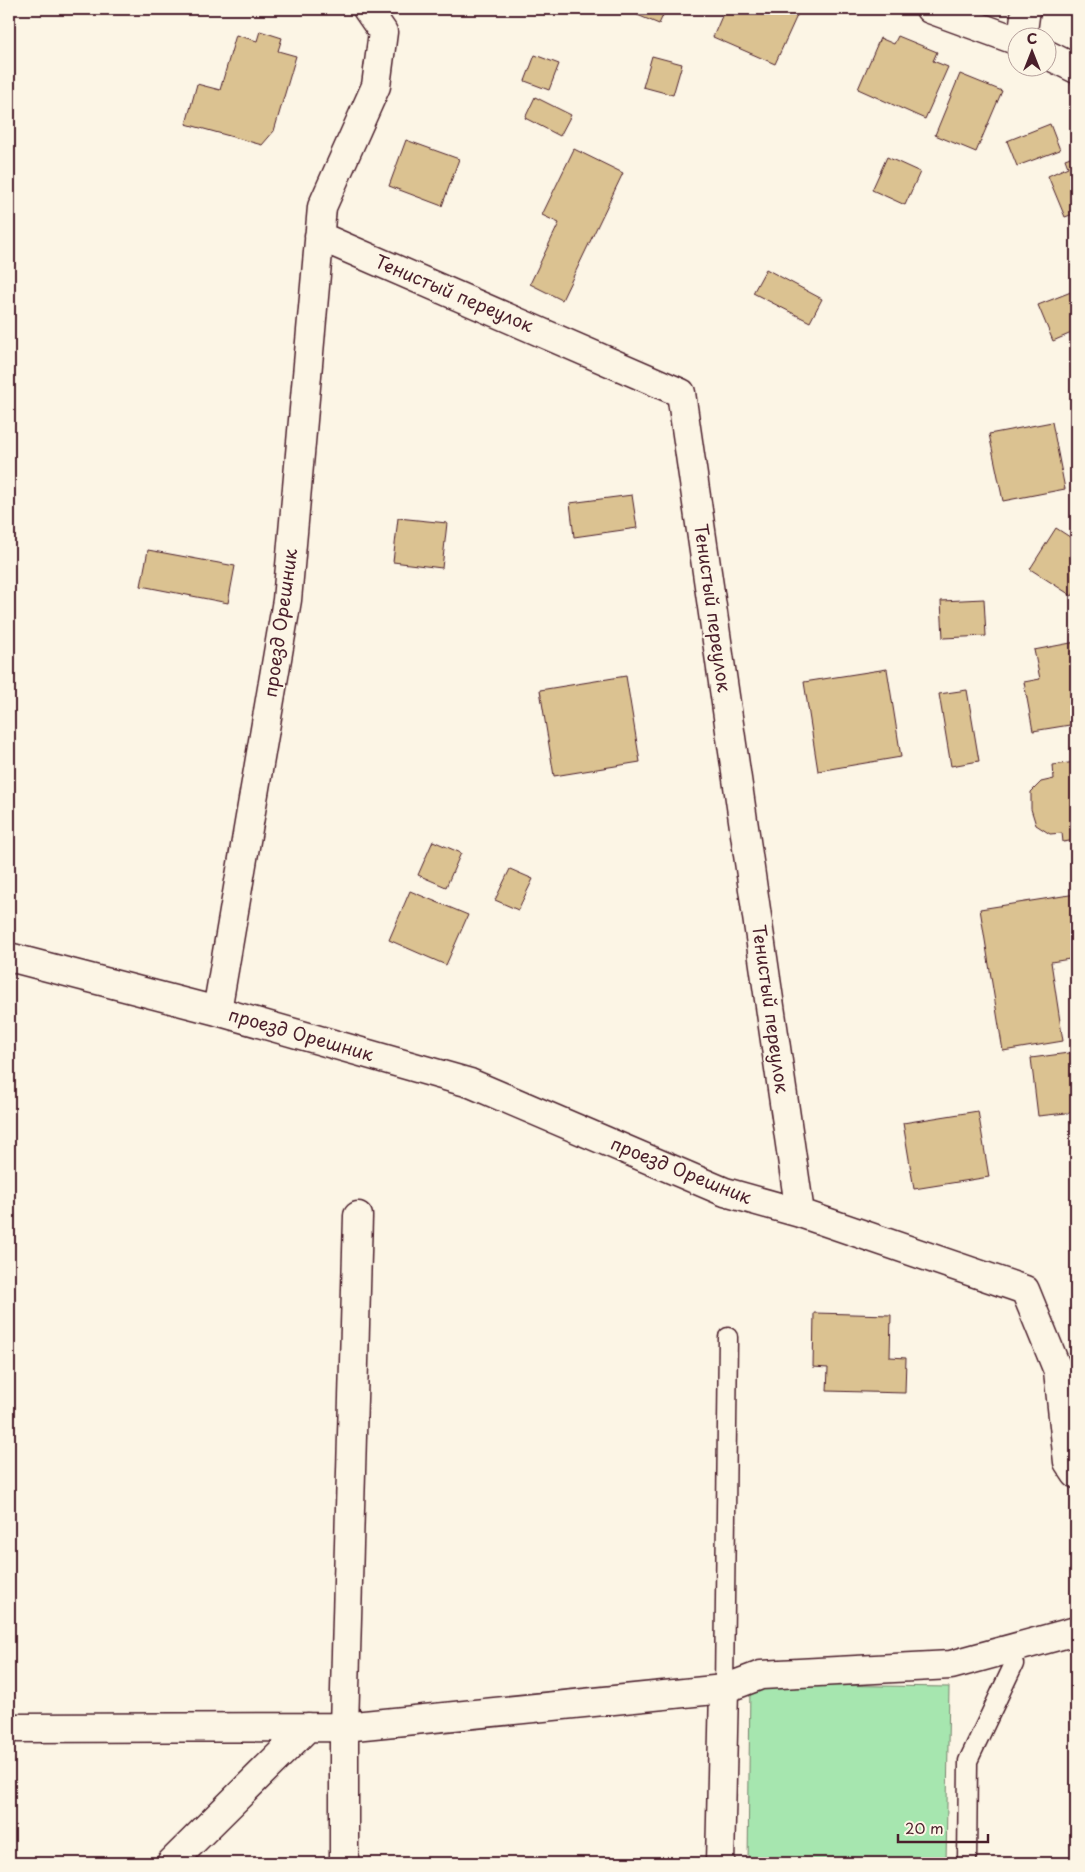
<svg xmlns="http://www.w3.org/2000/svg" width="1085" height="1872" viewBox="0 0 1085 1872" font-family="'Playpen Sans',sans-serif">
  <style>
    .green { fill: #a6e6af; stroke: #78826d }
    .building { fill: #dbc291; stroke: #4a1f2b }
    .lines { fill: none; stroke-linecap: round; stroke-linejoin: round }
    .service-casing { stroke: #4a1f2b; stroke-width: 21 }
    .minor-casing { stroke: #4a1f2b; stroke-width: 31 }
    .service { stroke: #fcf5e5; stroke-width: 18 }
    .minor { stroke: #fcf5e5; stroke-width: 28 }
    .labels { text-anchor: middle; stroke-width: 4; stroke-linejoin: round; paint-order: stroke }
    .street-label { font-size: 18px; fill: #4a1f2b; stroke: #fcf5e5 }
  </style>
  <rect width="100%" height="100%" fill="#fcf5e5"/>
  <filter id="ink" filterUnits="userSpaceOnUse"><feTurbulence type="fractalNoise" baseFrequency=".02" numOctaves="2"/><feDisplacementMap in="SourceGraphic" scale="10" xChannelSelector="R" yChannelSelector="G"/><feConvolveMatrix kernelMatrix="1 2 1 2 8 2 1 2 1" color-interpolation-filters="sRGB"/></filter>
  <g filter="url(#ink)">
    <path class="green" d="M750,1684L949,1687L946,1863H748Z"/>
    <path class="building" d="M623,9H666L659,24Z
      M725,9H800L775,64L713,37Z
      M260,31L282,38L278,51L296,56L274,131L262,145L186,124L197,84L220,90L236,35L257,41Z
      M898,36L937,52L933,61L948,67L925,119L858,89L880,38L894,44Z
      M535,55L559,64L549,90L525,81Z
      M652,56L682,64L673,95L643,87Z
      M960,74L1002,91L976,152L935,135Z
      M535,97L571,115L560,136L525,118Z
      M1050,124L1060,150L1017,166L1007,141Z
      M406,140L459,159L442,206L389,186Z
      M574,149L623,173L562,300L530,284L559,223L542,215Z
      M1076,155V213L1065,217L1048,176L1068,167L1065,159Z
      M887,157L920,172L905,205L872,190Z
      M766,269L822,299L810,322L753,293Z
      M1076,290V331L1053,341L1038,305Z
      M1052,422L1065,489L1003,501L989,434Z
      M632,495L637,528L574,537L570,503Z
      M398,518L447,523L442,568L393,562Z
      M1056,528L1076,541V590L1072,596L1030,569Z
      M148,550L235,566L228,603L141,586Z
      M984,599L986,636L943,638L941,601Z
      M1076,642V724L1033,731L1024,682L1040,679L1034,650Z
      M887,669L901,757L818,771L804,682Z
      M626,676L640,762L554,776L540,690Z
      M967,690L979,761L951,766L939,694Z
      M1076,762V840L1063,842L1062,833L1050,834L1036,825L1031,809V792L1041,782L1054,779L1053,765Z
      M433,841L461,853L446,887L418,875Z
      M510,869L533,879L518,910L495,900Z
      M410,891L468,915L446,965L389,940Z
      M1076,894V958L1051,962L1063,1041L1003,1051L980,909Z
      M1076,1052V1112L1038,1116L1031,1058Z
      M978,1111L989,1177L914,1189L903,1123Z
      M814,1313L891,1315L890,1357L906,1358L905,1393L827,1391L828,1368L813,1367Z"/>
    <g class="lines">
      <g class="service-casing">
        <path id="service" d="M724,1689L728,1337
          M967,1863L968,1761L1014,1664"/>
      </g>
      <g class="minor-casing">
        <path id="minor" d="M930,9L1018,41
          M1022,38L1026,9
          M1048,55L1076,69
          M319,236L681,393L800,1213
          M9,957L217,1011L470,1083L725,1192L800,1213L1025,1290L1058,1371L1068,1462L1076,1474
          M217,1011L287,600L322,207L376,86L383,32L367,9
          M9,1728L344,1727L724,1689
          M171,1863L308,1727
          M344,1863V1727L358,1216
          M720,1863L724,1689L761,1675L951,1665L1076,1631"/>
      </g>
      <use href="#service" class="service"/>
      <use href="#minor" class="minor"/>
    </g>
  </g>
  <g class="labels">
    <g class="street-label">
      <text transform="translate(454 294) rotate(23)" y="6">Тенистый переулок</text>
      <text transform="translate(712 608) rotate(82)" y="6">Тенистый переулок</text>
      <text transform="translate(281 623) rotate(-82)" y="6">проезд Орешник</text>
      <text transform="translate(770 1009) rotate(82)" y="6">Тенистый переулок</text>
      <text transform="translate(301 1035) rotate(16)" y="6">проезд Орешник</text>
      <text transform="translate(681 1171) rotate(22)" y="6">проезд Орешник</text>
    </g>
  </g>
  <rect width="1085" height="1872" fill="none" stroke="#fcf5e5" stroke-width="30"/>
  <rect x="15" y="15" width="1055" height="1842" fill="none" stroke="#4a1f2b" stroke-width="2" filter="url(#ink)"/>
  <g transform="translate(1032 52)"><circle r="24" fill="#fcf5e5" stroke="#b59f9b"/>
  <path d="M0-4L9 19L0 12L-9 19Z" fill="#4a1f2b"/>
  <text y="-8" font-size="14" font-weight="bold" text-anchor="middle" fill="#4a1f2b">С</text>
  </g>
  <path d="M898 1834v8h90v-8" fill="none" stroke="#4a1f2b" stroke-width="2.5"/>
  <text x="905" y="1834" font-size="15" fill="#4a1f2b" stroke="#fcf5e5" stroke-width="4" paint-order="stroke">20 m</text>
</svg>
